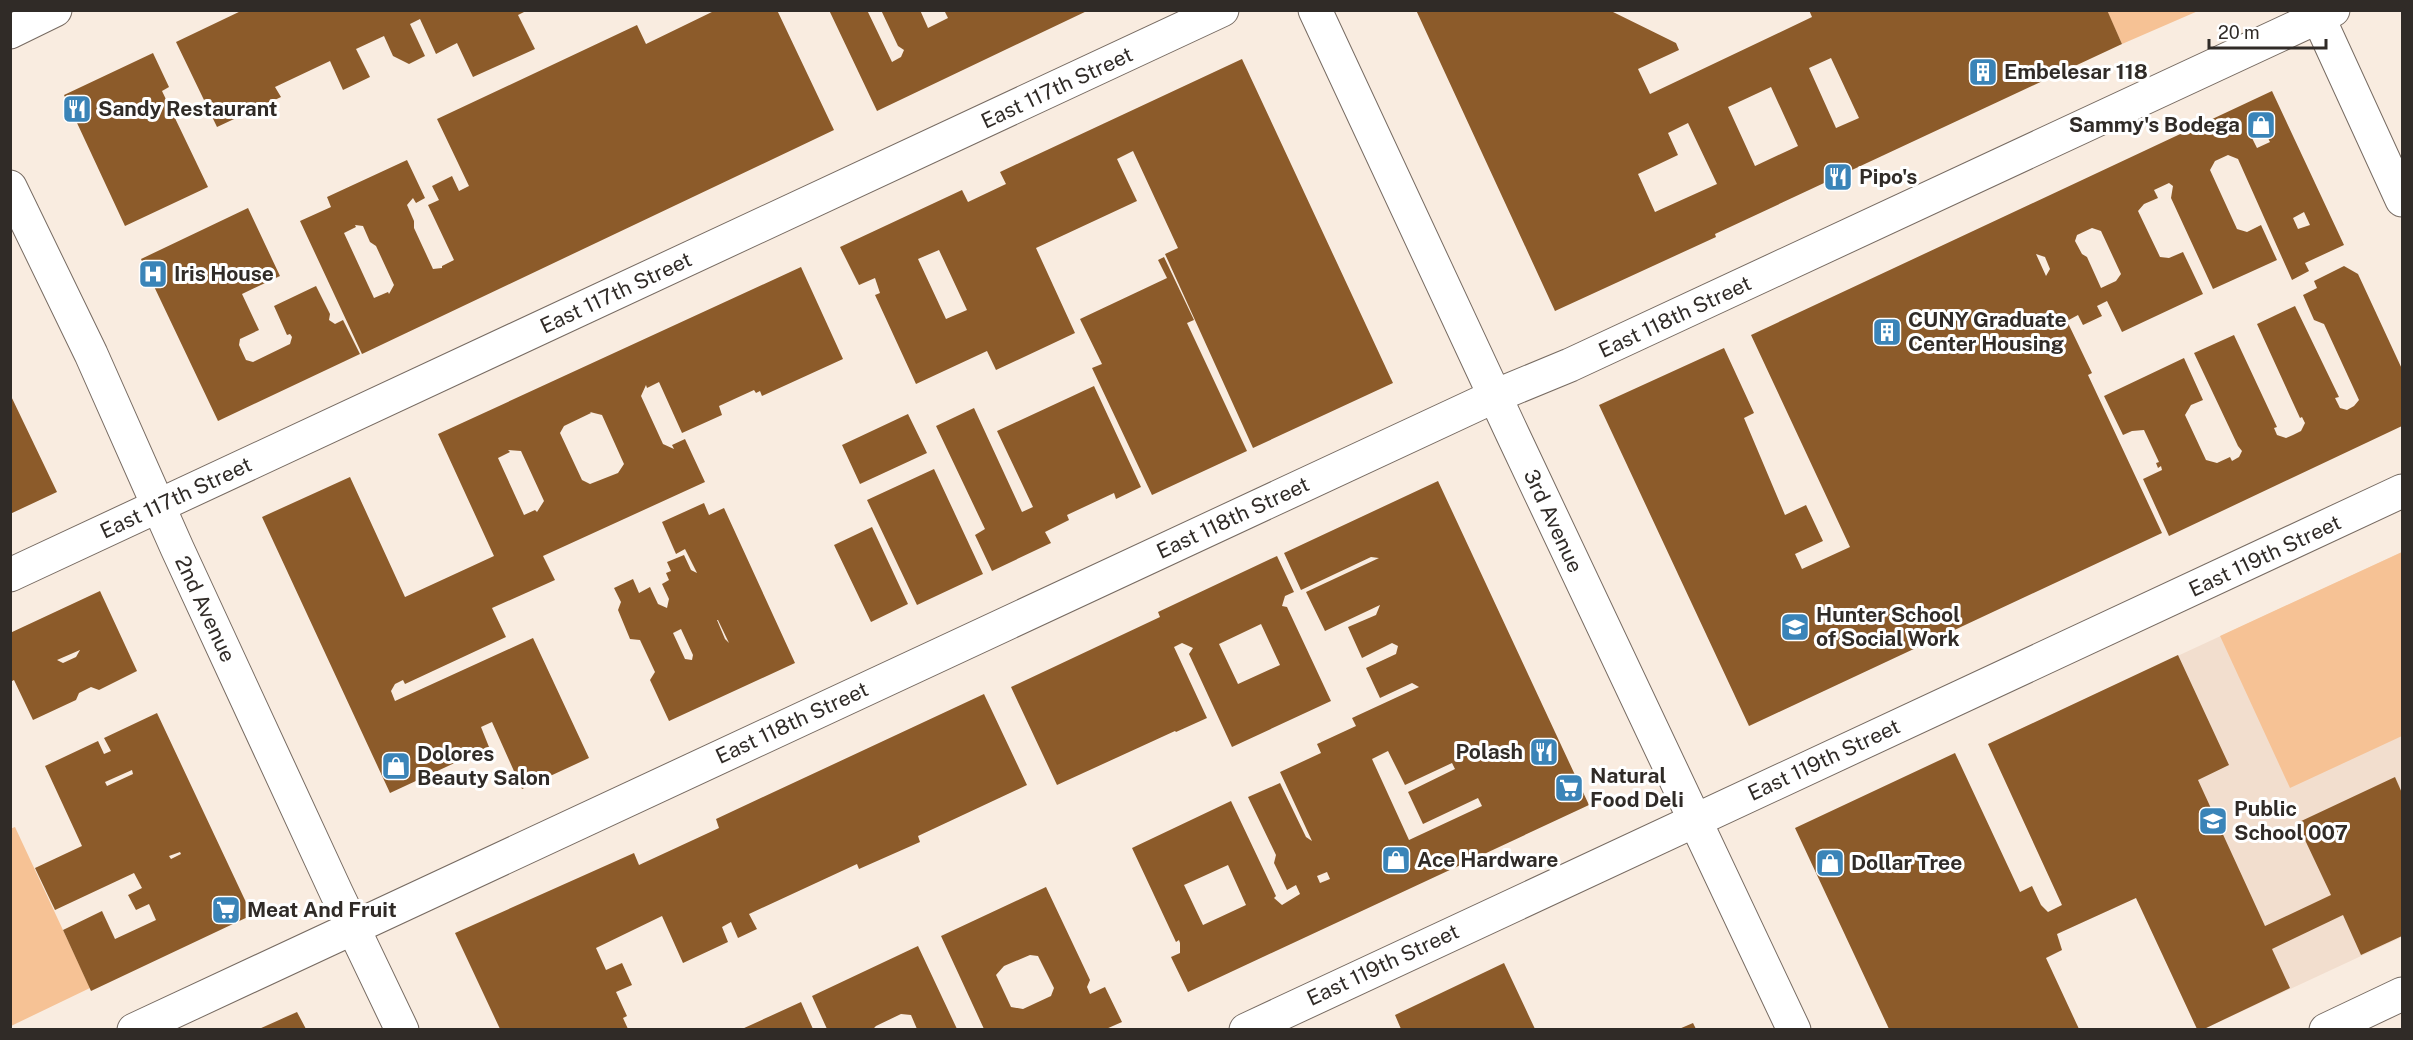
<svg xmlns="http://www.w3.org/2000/svg" width="2413" height="1040" viewBox="0 0 2413 1040" font-family="'Public Sans',sans-serif">
  <style>
    .built { fill: #f2dece }
    .green { fill: #f6c295 }
    .building { fill: #8c5b2a; fill-rule: evenodd }
    .lines { fill: none; stroke-linecap: round; stroke-linejoin: round }
    .minor-casing { stroke: #776b62; stroke-width: 35 }
    .tertiary-casing { stroke: #776b62; stroke-width: 35 }
    .secondary-casing { stroke: #776b62; stroke-width: 35 }
    .primary-casing { stroke: #776b62; stroke-width: 35 }
    .minor { stroke: #fff; stroke-width: 33 }
    .tertiary { stroke: #fff; stroke-width: 33 }
    .secondary { stroke: #fff; stroke-width: 33 }
    .primary { stroke: #fff; stroke-width: 33 }
    .labels { text-anchor: middle; stroke-width: 6; stroke-linejoin: round; paint-order: stroke }
    .poi-label { font-size: 21px; font-weight: bold; fill: #302b27; stroke: #fff; text-anchor: start }
    .street-label { font-size: 21px; fill: #302b27; stroke: #fff }
  </style>
  <rect width="100%" height="100%" fill="#f9ece0"/>
  <path class="built" d="M2402,552V937L2204,1029H2197L2136,898L2057,934L2048,912L2062,905L1988,744Z"/>
  <path class="green" d="M2107,11H2198L2122,44Z
    M2402,552V736L2290,788L2220,636Z
    M15,827L90,988L11,1026L10,829Z"/>
  <path class="building" d="M243,10H528L518,15L535,49L473,77L457,43L436,54L420,19L410,24L425,56L409,64L393,56L384,36L356,49L370,77L343,90L330,61L275,87L281,97L217,127L176,42Z
    M716,10H777L834,130L362,354L300,221L331,207L327,197L407,160L425,198L416,203L413,198L407,205L414,221V228L433,269L442,268V266L454,260L428,205L439,200L432,186L452,176L459,191L469,186L437,119L637,25L646,44ZM355,225L363,226L370,242L376,246L394,285L389,294L388,292L374,298L344,233L356,227Z
    M829,10H867L892,62L901,57L904,50L898,46L881,10H920L928,28L948,18L944,10H1089L877,111Z
    M1416,10H1609L1676,43L1679,50L1638,69L1650,94L1812,17L1809,10H2107L2122,44L1715,234L1716,237L1555,311ZM1831,58L1859,118L1836,128L1809,68ZM1771,87L1798,146L1755,166L1728,107ZM1688,123L1717,184L1655,212L1638,174L1678,155L1668,133Z
    M153,53L169,87L162,91L208,187L125,226L64,95Z
    M1242,59L1393,383L1253,448L1165,254L1178,248L1133,151L1117,159L1137,201L1036,248L1075,333L996,370L987,351L916,384L875,295L880,293L875,278L859,285L840,247L962,190L968,202L1006,184L1000,172ZM939,250L967,310L946,319L918,259Z
    M2272,91L2344,245L2305,263L2309,271L2292,280L2238,159L2228,155L2215,161L2210,170L2237,229L2247,232L2261,225L2277,260L2213,289L2171,198L2173,186L2169,183L2154,190L2158,198L2144,204L2138,211L2160,257L2169,258L2183,252L2203,294L2122,332L2107,301L2097,306L2102,316L2083,325L2078,315L2067,321L2092,373L2088,375L2162,533L1749,726L1599,405L1724,348L1754,413L1744,418L1785,515L1806,505L1823,541L1795,554L1802,569L1850,547L1751,335ZM2265,132L2270,142L2257,148L2252,138ZM2304,212L2310,225L2298,229L2293,218ZM2092,228L2101,231L2121,274L2116,281L2101,288L2087,257L2082,254L2075,241L2077,235ZM2036,254L2045,257L2050,269L2046,276Z
    M248,208L280,276L242,294L259,330L240,339L239,345L246,360L253,362L290,344L292,337L290,334L287,335L274,306L316,286L330,314L329,320L335,324L343,320L360,354L218,421L141,259Z
    M1164,257L1194,320L1187,323L1247,451L1152,495L1092,368L1102,364L1080,319L1167,278L1158,260Z
    M2344,266L2358,274L2402,369V426L2169,536L2143,479L2162,470L2161,466L2158,468L2156,463L2159,462L2144,430L2132,431L2123,435L2104,396L2184,358L2203,400L2191,405L2185,415L2206,460L2217,463L2230,457L2232,461L2239,457L2242,451L2238,446L2194,353L2234,335L2277,427L2274,428L2277,435L2286,438L2293,435L2301,431L2305,423L2302,417L2300,418L2257,324L2295,306L2339,397L2335,398L2340,408L2347,410L2354,406L2359,400L2324,324L2314,320L2303,295L2317,288L2314,281Z
    M801,267L843,359L762,396L760,391L756,393L754,390L719,406L722,415L682,433L659,382L647,388L646,385L641,396L663,444L674,449L672,445L685,439L705,482L543,556L555,580L492,608L506,637L405,684L403,680L395,684L391,691L395,701L533,638L589,758L522,789L492,722L481,727L489,747L390,793L262,517L350,477L405,597L494,556L438,434ZM590,412L602,415L624,464L618,473L590,484L582,480L560,433L564,426L591,413ZM508,450L521,451L544,501L537,512L535,510L524,515L498,458L510,452Z
    M1094,386L1141,487L1116,499L1114,493L1067,515L1069,520L1045,532L1051,543L992,571L975,535L985,529L936,426L974,408L1022,512L1033,507L997,431Z
    M10,394L57,492L10,514Z
    M908,414L927,453L860,484L842,445Z
    M934,469L983,574L917,605L867,500Z
    M1438,481L1589,805L1188,992L1171,957L1180,953V943L1179,940L1176,942L1132,848L1231,801L1276,896L1274,898L1282,905L1300,894L1296,885L1287,890L1274,863L1276,855L1248,797L1280,783L1306,837L1312,841L1280,772L1321,753L1317,744L1356,726L1352,718L1419,687L1412,683L1380,698L1366,668L1396,654L1398,646L1392,643L1362,658L1348,627L1376,615L1380,605L1325,631L1306,592L1379,558L1371,557L1301,590L1284,553ZM1388,751L1405,785L1452,763L1455,769L1408,792L1423,824L1478,798L1482,806L1409,840L1372,759ZM1228,865L1246,905L1203,925L1184,885ZM1327,872L1330,879L1320,883L1317,876Z
    M704,503L709,515L724,508L795,663L669,721L650,680L655,672L640,640L630,639L618,610L621,602L614,588L633,579L639,593L650,587L658,604L667,608L669,599L662,584L669,580L666,573L671,571L667,562L684,555L691,570L697,573L685,549L676,554L662,522ZM717,620H718L729,643L725,639ZM681,629L693,655L692,660L685,659L673,633Z
    M872,527L908,604L871,622L834,545Z
    M1277,556L1294,592L1285,596L1282,606L1287,607L1331,701L1232,747L1189,654L1193,648L1182,643L1174,647L1207,718L1176,732L1175,731L1057,785L1011,687L1160,617L1158,612ZM1261,624L1280,665L1238,684L1219,644Z
    M100,591L137,671L99,690L91,687L79,693L76,700L33,720L14,680L10,682V633ZM80,650L76,657L63,663L57,660Z
    M2178,655L2229,765L2198,780L2265,926L2331,895L2297,823L2395,777L2402,793V936L2361,955L2343,915L2272,949L2290,988L2204,1029H2197L2136,898L2057,934L2062,950L2046,958L2079,1029H1889L1795,828L1955,753L2020,892L2032,886L2041,905L2048,912L2062,905L1988,744Z
    M984,694L1027,785L918,836L920,842L859,869L857,864L749,914L757,929L738,938L731,922L722,927L728,942L683,963L662,916L596,948L606,970L622,963L632,985L616,992L627,1016L623,1018L628,1029H500L455,933L634,853L639,865L719,828L716,819Z
    M157,713L252,915L91,991L63,930L102,911L115,939L156,920L149,904L136,910L128,895L142,888L134,873L55,910L35,868L82,846L45,766L98,741L104,754L111,751L104,738ZM132,770L133,774L107,786L105,782ZM180,852L181,854L171,859L169,856Z
    M1046,887L1090,980L1087,987L1090,994L1105,987L1122,1022L1106,1029H984L941,936ZM1030,955L1038,956L1054,988L1051,996L1023,1009L1011,1007L996,975L1004,966Z
    M918,946L957,1029H917L911,1015L901,1014L876,1026L873,1029H827L812,996Z
    M1504,963L1535,1029H1401L1395,1015Z
    M801,1002L813,1029H742Z
    M297,1012L306,1029H259Z
    M1693,1023L1696,1029H1679Z"/>
  <g class="lines">
    <g class="minor-casing">
      <path id="minor" d="M10,575L1222,10
        M134,1030L1495,396L1570,365L2333,10
        M1246,1030L2402,491
        M2326,1030L2402,994"/>
    </g>
    <g class="tertiary-casing">
      <path id="tertiary" d="M10,32L55,10"/>
    </g>
    <g class="secondary-casing">
      <path id="secondary" d="M2315,10L2402,200"/>
    </g>
    <g class="primary-casing">
      <path id="primary" d="M1315,10L1513,435L1794,1030
        M10,187L91,354L177,548L336,892L402,1030"/>
    </g>
    <use href="#minor" class="minor"/>
    <use href="#tertiary" class="tertiary"/>
    <use href="#secondary" class="secondary"/>
    <use href="#primary" class="primary"/>
  </g>
  <defs>
    <g id="building-square" transform="scale(1.5)"><rect x="-9" y="-9" width="18" height="18" rx="4" fill="#3a84b8" stroke="#fff"/><path d="M-4-6H4V6H1V3H-1V6H-4ZM-2.5-4.3h1.7v1.8h-1.7ZM.8-4.3h1.7v1.8H.8ZM-2.5-1h1.7V.8h-1.7ZM.8-1h1.7V.8H.8Z" fill="#fff"/></g>
    <g id="restaurant-square" transform="scale(1.5)"><rect x="-9" y="-9" width="18" height="18" rx="4" fill="#3a84b8" stroke="#fff"/><path d="M-5-6h1v4h1v-4h1v4h1v-4h1v5L-1.5 .5V6h-2V.5L-5-1ZM5-6V6H3V1.5H1.5Q1.5-4 5-6Z" fill="#fff"/></g>
    <g id="shop-square" transform="scale(1.5)"><rect x="-9" y="-9" width="18" height="18" rx="4" fill="#3a84b8" stroke="#fff"/><path d="M-5-2.5h2.3a2.7 3.5 0 0 1 5.4 0H5L5.5 6h-11ZM-1.5-2.5h3a1.5 2.3 0 0 0-3 0Z" fill="#fff"/></g>
    <g id="hospital-square" transform="scale(1.5)"><rect x="-9" y="-9" width="18" height="18" rx="4" fill="#3a84b8" stroke="#fff"/><path d="M-5-5h3v3.5h4V-5h3V5h-3V1.5h-4V5h-3Z" fill="#fff"/></g>
    <g id="school-square" transform="scale(1.5)"><rect x="-9" y="-9" width="18" height="18" rx="4" fill="#3a84b8" stroke="#fff"/><path d="M0-5L7-2L0 1L-7-2ZM-4 1L0 2.5L4 1V4Q0 6-4 4Z" fill="#fff"/></g>
    <g id="supermarket-square" transform="scale(1.5)"><rect x="-9" y="-9" width="18" height="18" rx="4" fill="#3a84b8" stroke="#fff"/><path d="M-6-5.5h2.5l.6 2H6L4.5 2H-2.5L-4.4-4H-6ZM-1.5 3.2a1.3 1.3 0 1 0 .1 0ZM3 3.2a1.3 1.3 0 1 0 .1 0Z" fill="#fff"/></g>
  </defs>
  <g fill-rule="evenodd">
    <use href="#building-square" x="1983" y="72"/>
    <use href="#restaurant-square" x="77" y="109"/>
    <use href="#shop-square" x="2261" y="125"/>
    <use href="#restaurant-square" x="1838" y="177"/>
    <use href="#hospital-square" x="153" y="274"/>
    <use href="#building-square" x="1887" y="332"/>
    <use href="#school-square" x="1795" y="627"/>
    <use href="#restaurant-square" x="1544" y="752"/>
    <use href="#shop-square" x="396" y="766"/>
    <use href="#supermarket-square" x="1569" y="788"/>
    <use href="#school-square" x="2213" y="821"/>
    <use href="#shop-square" x="1396" y="860"/>
    <use href="#shop-square" x="1830" y="863"/>
    <use href="#supermarket-square" x="226" y="910"/>
  </g>
  <g class="labels">
    <g class="poi-label">
      <text x="2004" y="79">Embelesar 118</text>
      <text x="98" y="116">Sandy Restaurant</text>
      <text x="2240" y="132" text-anchor="end">Sammy's Bodega</text>
      <text x="1859" y="184">Pipo's</text>
      <text x="174" y="281">Iris House</text>
      <text x="1908" y="327">CUNY Graduate<tspan x="1908" dy="24">Center Housing</tspan></text>
      <text x="1816" y="622">Hunter School<tspan x="1816" dy="24">of Social Work</tspan></text>
      <text x="1523" y="759" text-anchor="end">Polash</text>
      <text x="417" y="761">Dolores<tspan x="417" dy="24">Beauty Salon</tspan></text>
      <text x="1590" y="783">Natural<tspan x="1590" dy="24">Food Deli</tspan></text>
      <text x="2234" y="816">Public<tspan x="2234" dy="24">School 007</tspan></text>
      <text x="1417" y="867">Ace Hardware</text>
      <text x="1851" y="870">Dollar Tree</text>
      <text x="247" y="917">Meat And Fruit</text>
    </g>
    <g class="street-label">
      <text transform="translate(1057 88) rotate(-25)" y="7">East 117th Street</text>
      <text transform="translate(616 293) rotate(-25)" y="7">East 117th Street</text>
      <text transform="translate(1675 317) rotate(-25)" y="7">East 118th Street</text>
      <text transform="translate(176 498) rotate(-25)" y="7">East 117th Street</text>
      <text transform="translate(1233 518) rotate(-25)" y="7">East 118th Street</text>
      <text transform="translate(1553 521) rotate(65)" y="7">3rd Avenue</text>
      <text transform="translate(2265 556) rotate(-25)" y="7">East 119th Street</text>
      <text transform="translate(205 609) rotate(65)" y="7">2nd Avenue</text>
      <text transform="translate(792 723) rotate(-25)" y="7">East 118th Street</text>
      <text transform="translate(1824 760) rotate(-25)" y="7">East 119th Street</text>
      <text transform="translate(1383 965) rotate(-25)" y="7">East 119th Street</text>
    </g>
  </g>
  <rect width="2413" height="1040" fill="none" stroke="#302b27" stroke-width="24"/>
  <path d="M2209 39v9h117v-9" fill="none" stroke="#302b27" stroke-width="3"/>
  <text x="2218" y="39" font-size="18" fill="#302b27" stroke="#ffffff" stroke-width="4.5" paint-order="stroke">20 m</text>
</svg>
